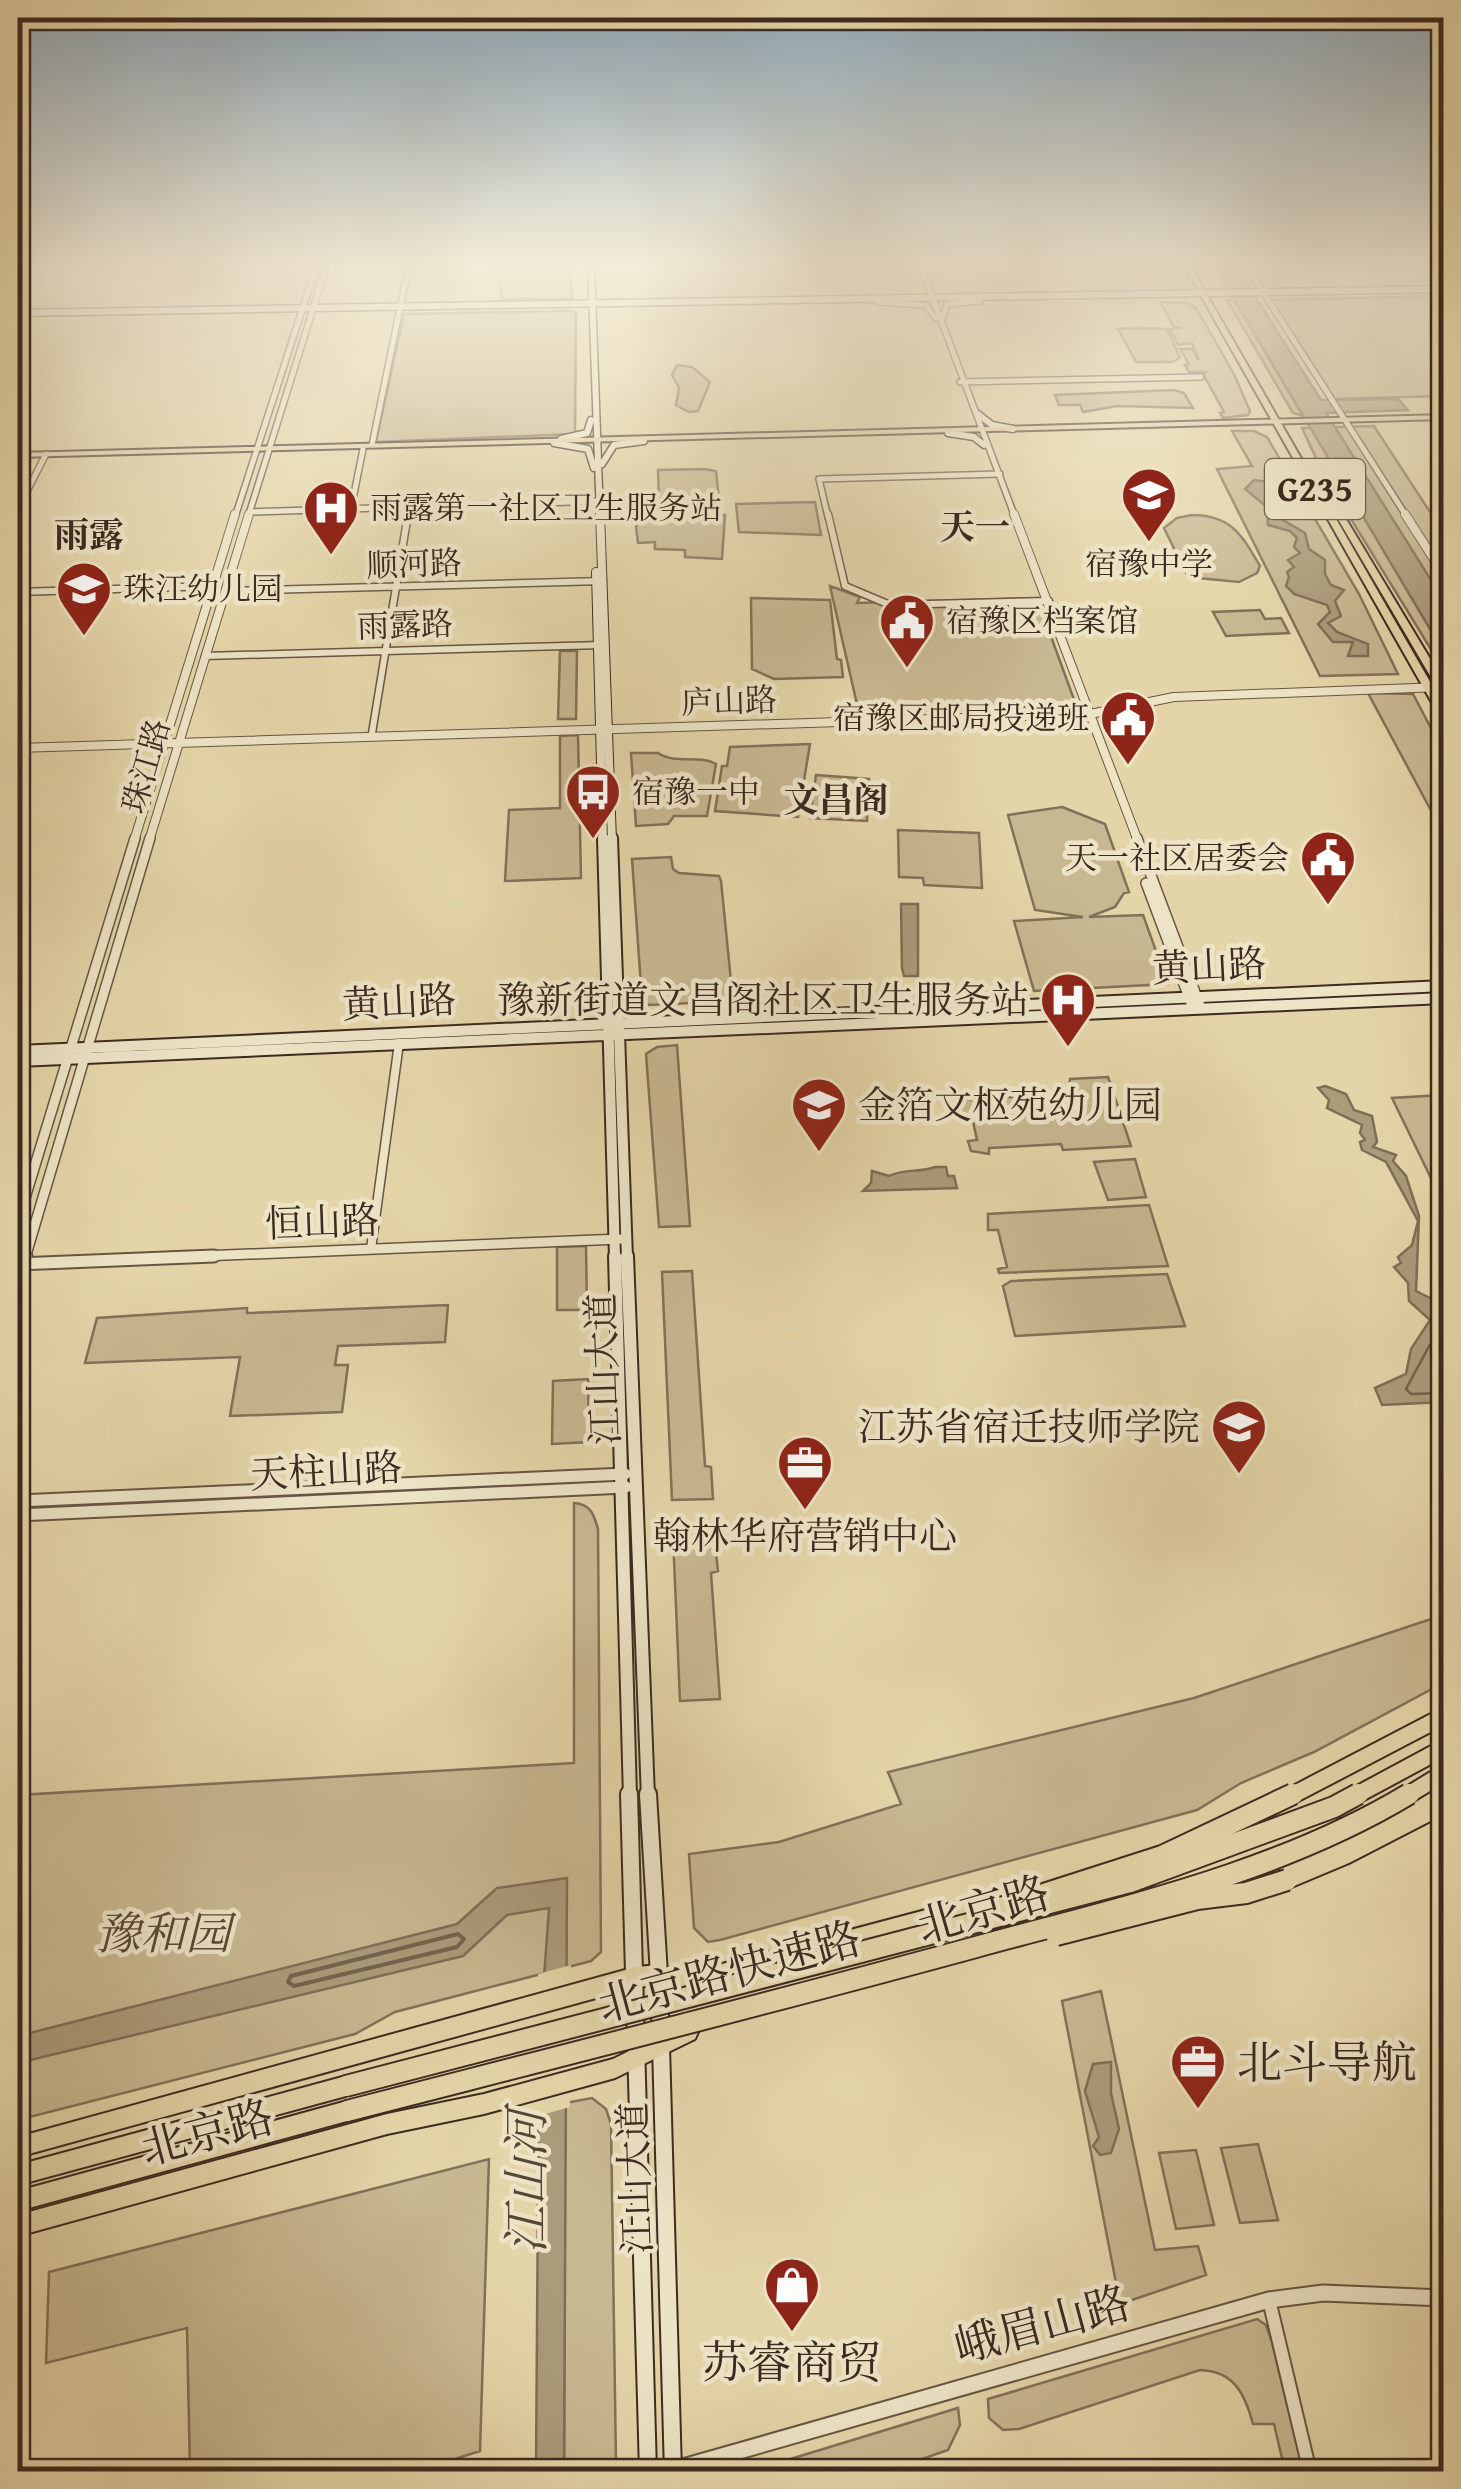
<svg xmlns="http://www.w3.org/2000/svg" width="1461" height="2489" viewBox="0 0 1461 2489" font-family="'Gentium Book Plus','Noto Serif SC',serif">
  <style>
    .green { fill: #c8b891; stroke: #82715a; stroke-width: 2.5 }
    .water { fill: #ab9b7a; stroke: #7f6e57; stroke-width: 2.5 }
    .pier { fill: #e4d5a8 }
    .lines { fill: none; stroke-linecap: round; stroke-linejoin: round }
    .shore-far1 { stroke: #74624e; stroke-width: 2.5 }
    .shore { stroke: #74624e; stroke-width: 4 }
    .minor-far3-casing { stroke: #675544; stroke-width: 8 }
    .minor-far2-casing { stroke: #675544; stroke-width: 9 }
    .minor-far1-casing { stroke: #675544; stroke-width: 11 }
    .minor-casing { stroke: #675544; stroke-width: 16 }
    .tertiary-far4-casing { stroke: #675544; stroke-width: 8 }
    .tertiary-far3-casing { stroke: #675544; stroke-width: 10 }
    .tertiary-far2-casing { stroke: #675544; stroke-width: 12 }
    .tertiary-far1-casing { stroke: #675544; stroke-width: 15 }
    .tertiary-casing { stroke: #675544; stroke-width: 19 }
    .secondary-far4-casing { stroke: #3d2a22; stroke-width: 9 }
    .secondary-far3-casing { stroke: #3d2a22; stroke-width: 10 }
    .secondary-far2-casing { stroke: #3d2a22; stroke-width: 14 }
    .secondary-far1-casing { stroke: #3d2a22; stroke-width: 16 }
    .secondary-casing { stroke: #3d2a22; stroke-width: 20 }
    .primary-casing { stroke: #3d2a22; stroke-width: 4 }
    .trunk-casing { stroke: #3d2a22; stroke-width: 4 }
    .minor-far3 { stroke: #ede4c6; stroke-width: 5 }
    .minor-far2 { stroke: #ede4c6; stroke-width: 6 }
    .minor-far1 { stroke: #ede4c6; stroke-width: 8 }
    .minor { stroke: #ede4c6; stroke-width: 12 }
    .tertiary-far4 { stroke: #ede4c6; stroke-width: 5 }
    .tertiary-far3 { stroke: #ede4c6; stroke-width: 8 }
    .tertiary-far2 { stroke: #ede4c6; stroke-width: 9 }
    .tertiary-far1 { stroke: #ede4c6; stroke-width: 11 }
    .tertiary { stroke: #ede4c6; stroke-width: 15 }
    .secondary-far4 { stroke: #ede4c6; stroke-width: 6 }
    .secondary-far3 { stroke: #ede4c6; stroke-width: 8 }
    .secondary-far2 { stroke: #ede4c6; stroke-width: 10 }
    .secondary-far1 { stroke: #ede4c6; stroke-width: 12 }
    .secondary { stroke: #ede4c6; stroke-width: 16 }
    .primary { fill: #e4d5a8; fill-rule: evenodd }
    .trunk { fill: #e4d5a8; fill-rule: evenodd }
    .trunk-bridge-far1-casing { stroke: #3d2a22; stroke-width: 20; stroke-linecap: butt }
    .trunk-bridge-casing { stroke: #3d2a22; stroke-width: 24; stroke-linecap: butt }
    .trunk-bridge-far1 { stroke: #e4d5a8; stroke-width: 16 }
    .trunk-bridge { stroke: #e4d5a8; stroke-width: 20 }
    .labels { text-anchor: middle; stroke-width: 9; stroke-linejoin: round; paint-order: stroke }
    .far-poi-label { font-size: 32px; fill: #3d2a22; stroke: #ede4c6; text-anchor: start }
    .far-street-label { font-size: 32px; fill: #3d2a22; stroke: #ede4c6 }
    .shield { fill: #ede4c6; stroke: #726253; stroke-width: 2.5 }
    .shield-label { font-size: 35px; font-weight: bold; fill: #3d2a22 }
    .far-quarter-label { font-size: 35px; font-weight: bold; fill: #3d2a22; stroke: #ede4c6 }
    .street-label { font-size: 38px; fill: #3d2a22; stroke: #ede4c6 }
    .poi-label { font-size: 38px; fill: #3d2a22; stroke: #ede4c6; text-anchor: end }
    .near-street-label { font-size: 45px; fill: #3d2a22; stroke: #ede4c6 }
    .near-park-label { font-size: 45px; font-style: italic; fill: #594638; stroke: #ede4c6 }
    .near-poi-label { font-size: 45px; fill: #3d2a22; stroke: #ede4c6; text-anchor: start }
    .near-water-label { font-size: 48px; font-style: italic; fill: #584638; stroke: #ede4c6 }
  </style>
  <rect width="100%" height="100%" fill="#e4d5a8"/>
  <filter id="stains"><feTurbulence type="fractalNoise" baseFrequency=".002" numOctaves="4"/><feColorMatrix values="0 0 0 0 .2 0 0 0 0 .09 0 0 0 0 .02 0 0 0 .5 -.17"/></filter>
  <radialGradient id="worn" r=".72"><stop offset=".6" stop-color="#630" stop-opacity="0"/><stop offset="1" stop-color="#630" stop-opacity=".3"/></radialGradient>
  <path class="green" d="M559,264L570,267L572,299H502L496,264H571Z
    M1443,296V396L1335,399L1271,300Z
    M1227,300H1234L1303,416L1293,413Z
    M1160,302L1187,303L1196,308L1234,374L1250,411L1248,415L1223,418L1220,413L1224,412L1203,374L1206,372H1189L1185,365L1189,364L1180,349H1192L1199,360L1192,343L1178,345L1170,329L1182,328L1174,327Z
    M572,311L576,313L575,434L376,442L404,314Z
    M1141,328L1167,329L1180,358L1172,362H1136L1118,329Z
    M677,365L692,367L710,382L698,411L689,412L676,405L679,388L672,375Z
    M1174,390L1184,393L1193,408L1117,406L1083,412L1080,405H1059L1055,395Z
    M1374,426L1443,532V669L1324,475L1302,428Z
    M1232,431H1254L1267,437L1359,594L1398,674L1320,676L1217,469L1252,466Z
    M704,469L716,471L719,500L659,501L658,470Z
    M815,502L821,535L739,532L736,504Z
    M725,515L722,559L685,557V550L655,549V542L638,543L636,527L640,517Z
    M1192,515C1231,515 1242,535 1260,566L1257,573L1239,582L1188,577L1164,528L1177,518Z
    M830,586L860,597L857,603L1037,598L1076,705L859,713Z
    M751,598L830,600L837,659L841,660L843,677L774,679L752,669Z
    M1260,610L1265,619L1281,618L1289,633L1226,636L1213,612Z
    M560,651H577L576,719H558Z
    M1368,693L1413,694L1443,751V833Z
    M578,735L581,878L505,881L509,810L560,808V736Z
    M810,744L798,817L715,811L722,766H727L730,747Z
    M658,753C676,765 698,754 716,764L707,816H674L668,824L636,826L631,753Z
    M816,775L869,779L867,821L810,818Z
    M1062,807L1105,824L1129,892L1124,893L1115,907L1089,917L1143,915L1168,984L1034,991L1014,921L1083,917L1035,910L1008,815Z
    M898,830L979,833L982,888L924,885L923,878L899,877Z
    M671,857L673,869L679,873L719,876L721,881L733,1001L649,1005L642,1000L632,859Z
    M677,1045L690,1226L659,1227L646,1054L657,1047Z
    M1108,1077L1131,1146L1063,1150L1061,1144L989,1148V1154L971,1151L968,1141L977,1140L972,1117H962L959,1104L962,1100L1060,1094L1069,1090L1070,1079Z
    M1443,1095H1444L1443,1203L1392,1098Z
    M1135,1159L1146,1197L1108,1200L1094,1162Z
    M1149,1205L1168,1266L999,1273L998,1269L1007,1267L998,1230H988V1214Z
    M586,1246L587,1310H557V1247Z
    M692,1271L705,1466L711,1467L713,1499L672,1500L662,1272Z
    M1167,1274L1185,1326L1015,1336L1003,1286L1011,1281Z
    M448,1305L445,1342L338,1346L335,1365H348L342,1412L230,1416L240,1357L85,1363L97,1318L247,1308V1313Z
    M588,1379L589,1442L552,1444L553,1381Z
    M574,1503C591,1504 594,1515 598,1529L601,1952L591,1961L395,2012L355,2034L18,2120V1795L574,1763Z
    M714,1534L718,1571L711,1573L720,1699L680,1701L673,1536Z
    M1443,1615V1683L1314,1752L1241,1783L1197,1810L720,1940L708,1942L694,1928L689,1854L779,1842L901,1804L888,1772L1194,1698Z
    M1101,1991L1155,2250L1198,2246L1206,2275L1120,2304L1062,2001Z
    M592,2098L606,2109L611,2124L616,2463L611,2471L564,2472L565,2103Z
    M1258,2144L1278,2220L1240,2223L1221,2148Z
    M1196,2150L1214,2225L1176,2229L1159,2153Z
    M489,2159L480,2451L452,2460L453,2471H190L187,2328L46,2363L49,2272Z
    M1257,2319L1266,2325L1272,2342L1303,2471H1285L1274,2424H1253C1245,2394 1234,2371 1200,2370L1019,2429L1003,2430L989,2418L988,2399Z
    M958,2408L960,2425L948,2450L888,2471H751Z"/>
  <path class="water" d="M1213,264H1234L1321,400L1398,399L1408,410L1326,413L1443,599V651Z
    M1254,480L1273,483L1280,490L1277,495L1269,496L1270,501L1285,509L1283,520L1305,533L1309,549L1325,560V574L1331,585L1344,590L1335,601L1341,616L1328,623L1337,632L1368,644V656H1348L1353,642H1333L1318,624L1330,612L1327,605L1294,594L1286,586L1289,577L1287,572L1294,567L1288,560L1300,553L1294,547L1297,538L1290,531L1268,525L1267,507L1245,489Z
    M901,904H918V976H904L902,968Z
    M1325,1086L1346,1094L1354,1110L1372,1116L1377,1142L1373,1147L1396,1155L1393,1161L1406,1176L1419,1216L1416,1291L1434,1300L1443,1335V1402L1382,1405L1375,1388L1406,1374L1411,1349L1430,1320L1409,1301L1408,1283L1394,1267L1401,1263L1398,1257L1412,1245L1418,1221L1386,1162L1362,1150L1360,1142L1365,1140L1360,1133L1362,1125L1327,1108L1329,1100L1318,1088Z
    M935,1167H946L948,1176H954L957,1188L863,1191L871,1183L872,1171L889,1176C905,1168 919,1173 935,1167Z
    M567,1878L564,2471H536L539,2048L549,1908L507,1915L463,1956L18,2063V2036L457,1924L497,1888Z
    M1111,2062V2093L1119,2129L1111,2153L1100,2155L1093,2146L1099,2137L1085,2091L1093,2064Z"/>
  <path class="pier" d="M571,1965L570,2107L534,2117L538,1974Z"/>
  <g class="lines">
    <path class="shore-far1" d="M1444,1336L1434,1337L1406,1389L1411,1394L1444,1393"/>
    <path class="shore" d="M458,1934L464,1939L457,1947L294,1986L288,1982L291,1976Z"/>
    <g class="minor-far3-casing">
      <path id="minor-far3" d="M960,382L1201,377
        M372,445L409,264
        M18,509L46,454
        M351,509L363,449
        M250,512L602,501
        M407,517L409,507
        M828,517L819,479L1000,474"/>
    </g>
    <g class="minor-far2-casing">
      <path id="minor-far2" d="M828,514L845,586L890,605L1049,601
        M226,591L603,581
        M18,592L212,586
        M205,656L602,645
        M372,733L408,514"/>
    </g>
    <g class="minor-far1-casing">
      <path id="minor-far1" d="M371,1249L399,1043"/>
    </g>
    <g class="minor-casing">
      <path id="minor" d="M1269,2300L1310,2472"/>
    </g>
    <g class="tertiary-far4-casing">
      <path id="tertiary-far4" d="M920,264L1015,517
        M1245,264L1407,517
        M18,268L20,264
        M879,302L925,305L936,318
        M942,319L947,304L980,301
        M235,517L317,264
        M248,517L327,264"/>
    </g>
    <g class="tertiary-far3-casing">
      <path id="tertiary-far3" d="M1014,514L1138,841
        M1405,514L1444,575
        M18,748L1090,714L1174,697L1441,687
        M134,841L235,514
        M149,841L249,514"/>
    </g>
    <g class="tertiary-far2-casing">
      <path id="tertiary-far2" d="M1137,838L1201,1008
        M1146,883L1191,1003
        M18,1221L135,838
        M25,1258L150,838
        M154,1258L621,1239"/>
    </g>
    <g class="tertiary-far1-casing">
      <path id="tertiary-far1" d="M18,1264L214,1256
        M18,1283L26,1256
        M18,1501L625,1474
        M18,1515L626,1487"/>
    </g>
    <g class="tertiary-casing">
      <path id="tertiary" d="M669,2471L1269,2300L1323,2293L1444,2298"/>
    </g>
    <g class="secondary-far4-casing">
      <path id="secondary-far4" d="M591,264L600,517
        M18,313L1444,289
        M978,414L992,425L1013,429
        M948,433L974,437L984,445
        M561,439L587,433L591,420
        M554,443L588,449L594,468
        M602,464L614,445L644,441"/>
    </g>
    <g class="secondary-far3-casing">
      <path id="secondary-far3" d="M600,514L612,841
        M596,572L603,841"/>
    </g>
    <g class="secondary-far2-casing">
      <path id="secondary-far2" d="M603,838L615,1258
        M612,838L627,1258
        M18,1051L1444,986
        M18,1061L1444,998"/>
    </g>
    <g class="secondary-far1-casing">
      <path id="secondary-far1" d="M615,1256L630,1797
        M627,1256L648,1797"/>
    </g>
    <g class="secondary-casing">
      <path id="secondary" d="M629,1794L648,2472
        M648,1794L659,1975L673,2472"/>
    </g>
    <g class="primary-casing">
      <path id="primary" d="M1444,415V419L18,457V453Z
        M1444,1726V1743L1276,1827L1270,1824L1267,1818L1270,1812Z
        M1444,1783V1802L1405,1824L1286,1873L1280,1870L1277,1864L1280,1858L1393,1811Z
        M1001,1890L1008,1892L1010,1899L1008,1906L1001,1908L722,1984L676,1992L659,1985L636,1987L18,2157V2137L636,1967L659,1965L676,1972L722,1964Z
        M688,2022L695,2025L698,2032L695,2039L615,2078L484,2114L387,2134L18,2236V2215L387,2114L484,2094L613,2059Z"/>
    </g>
    <g class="trunk-casing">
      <path id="trunk" d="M1183,264H1189L1444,706V718L1439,715Z
        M1342,516L1346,519L1444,682V694L1439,691L1338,519Z
        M1444,1795V1814L1349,1863L1287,1889L1280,1887L1278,1880L1280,1873L1337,1850Z
        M346,2076L353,2079L356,2086L353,2093L346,2096L18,2185V2165Z
        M347,2101L354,2104L357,2111L354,2118L347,2121L18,2211V2191Z"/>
    </g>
    <use href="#minor-far3" class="minor-far3"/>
    <use href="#minor-far2" class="minor-far2"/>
    <use href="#minor-far1" class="minor-far1"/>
    <use href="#minor" class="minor"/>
    <use href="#tertiary-far4" class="tertiary-far4"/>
    <use href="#tertiary-far3" class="tertiary-far3"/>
    <use href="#tertiary-far2" class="tertiary-far2"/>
    <use href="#tertiary-far1" class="tertiary-far1"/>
    <use href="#tertiary" class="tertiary"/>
    <use href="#secondary-far4" class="secondary-far4"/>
    <use href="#secondary-far3" class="secondary-far3"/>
    <use href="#secondary-far2" class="secondary-far2"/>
    <use href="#secondary-far1" class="secondary-far1"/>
    <use href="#secondary" class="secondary"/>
    <use href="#primary" class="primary"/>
    <use href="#trunk" class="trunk"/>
    <g class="trunk-bridge-far1-casing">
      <path id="trunk-bridge-far1" d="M1289,1797L1444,1716
        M1353,1797L1444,1748
        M1405,1797L1444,1773"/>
    </g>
    <g class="trunk-bridge-casing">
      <path id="trunk-bridge" d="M991,1911L1162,1856L1293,1794
        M1056,1935L1197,1899L1246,1893L1287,1880
        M346,2086L1130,1882L1334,1807L1358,1794
        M347,2111C557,2057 767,2004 976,1947C1122,1907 1278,1873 1409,1794"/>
    </g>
    <use href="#trunk-bridge-far1" class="trunk-bridge-far1"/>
    <use href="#trunk-bridge" class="trunk-bridge"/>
  </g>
  <linearGradient id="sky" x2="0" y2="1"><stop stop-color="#8faabc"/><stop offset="0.43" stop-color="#f3ecd8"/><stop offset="1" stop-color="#f3ecd8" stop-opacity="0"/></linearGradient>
  <rect width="1461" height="612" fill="url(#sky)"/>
  <defs>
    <g id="school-pin" transform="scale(2.875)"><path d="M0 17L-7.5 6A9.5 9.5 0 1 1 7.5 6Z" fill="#8f2418" stroke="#ede4c6"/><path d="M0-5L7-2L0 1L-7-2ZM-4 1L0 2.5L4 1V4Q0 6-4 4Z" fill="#fff"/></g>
    <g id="hospital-pin" transform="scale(2.875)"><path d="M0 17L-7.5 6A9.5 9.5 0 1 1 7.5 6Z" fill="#8f2418" stroke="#ede4c6"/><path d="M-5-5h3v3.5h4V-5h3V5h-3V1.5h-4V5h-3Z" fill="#fff"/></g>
    <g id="civic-pin" transform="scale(2.875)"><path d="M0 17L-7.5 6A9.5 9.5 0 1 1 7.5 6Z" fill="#8f2418" stroke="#ede4c6"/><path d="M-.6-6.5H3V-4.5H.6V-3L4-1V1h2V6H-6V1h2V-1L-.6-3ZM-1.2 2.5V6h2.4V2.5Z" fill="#fff"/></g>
    <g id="bus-pin" transform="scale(2.875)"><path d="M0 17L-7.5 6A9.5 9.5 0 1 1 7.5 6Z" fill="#8f2418" stroke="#ede4c6"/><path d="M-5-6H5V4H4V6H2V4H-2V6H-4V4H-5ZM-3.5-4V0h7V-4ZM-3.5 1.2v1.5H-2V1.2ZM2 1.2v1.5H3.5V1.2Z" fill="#fff"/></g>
    <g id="office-pin" transform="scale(2.875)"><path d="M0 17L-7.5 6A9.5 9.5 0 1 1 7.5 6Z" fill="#8f2418" stroke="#ede4c6"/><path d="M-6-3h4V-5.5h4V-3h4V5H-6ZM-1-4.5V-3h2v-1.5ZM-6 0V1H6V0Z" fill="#fff"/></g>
    <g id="shop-pin" transform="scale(2.875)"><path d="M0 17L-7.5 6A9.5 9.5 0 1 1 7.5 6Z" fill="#8f2418" stroke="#ede4c6"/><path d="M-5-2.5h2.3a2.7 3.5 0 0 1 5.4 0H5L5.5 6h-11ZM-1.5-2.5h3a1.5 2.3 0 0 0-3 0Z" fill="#fff"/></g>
  </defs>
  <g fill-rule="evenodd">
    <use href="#school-pin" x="1149" y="495"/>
    <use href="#hospital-pin" x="331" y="508"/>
    <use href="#school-pin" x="84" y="589"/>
    <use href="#civic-pin" x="907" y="621"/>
    <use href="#civic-pin" x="1128" y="718"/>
    <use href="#bus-pin" x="593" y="792"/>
    <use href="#civic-pin" x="1328" y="858"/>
    <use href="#hospital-pin" x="1068" y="1000"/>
    <use href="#school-pin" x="819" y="1105"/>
    <use href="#school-pin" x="1239" y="1427"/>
    <use href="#office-pin" x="805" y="1463"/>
    <use href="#office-pin" x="1198" y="2062"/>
    <use href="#shop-pin" x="792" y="2285"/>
  </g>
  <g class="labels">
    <g class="far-poi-label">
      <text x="370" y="519">雨露第一社区卫生服务站</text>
      <text x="1149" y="575" text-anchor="middle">宿豫中学</text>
      <text x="123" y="600">珠江幼儿园</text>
      <text x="946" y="632">宿豫区档案馆</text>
      <text x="1089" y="729" text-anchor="end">宿豫区邮局投递班</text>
      <text x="632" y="803">宿豫一中</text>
      <text x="1289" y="869" text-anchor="end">天一社区居委会</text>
    </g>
    <g class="far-street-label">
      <text transform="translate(414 564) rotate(-2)" y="11">顺河路</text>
      <text transform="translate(405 625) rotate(-2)" y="11">雨露路</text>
      <text transform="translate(729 701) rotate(-2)" y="11">庐山路</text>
      <text transform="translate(146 766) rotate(-74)" y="11">珠江路</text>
    </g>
    <rect class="shield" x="1265" y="459" width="100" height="60" rx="8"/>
    <g class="shield-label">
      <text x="1315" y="501">G235</text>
    </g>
    <g class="far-quarter-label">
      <text x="975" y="539">天一</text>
      <text x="89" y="547">雨露</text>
      <text x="836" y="812">文昌阁</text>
    </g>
    <g class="street-label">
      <text transform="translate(1209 966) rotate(-3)" y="13">黄山路</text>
      <text transform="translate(399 1002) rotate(-3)" y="13">黄山路</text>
      <text transform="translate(322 1222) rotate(-2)" y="13">恒山路</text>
      <text transform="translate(603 1369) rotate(-92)" y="13">江山大道</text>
      <text transform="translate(326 1471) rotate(-3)" y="13">天柱山路</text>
      <text transform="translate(635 2178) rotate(-92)" y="13">江山大道</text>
    </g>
    <g class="poi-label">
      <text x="1029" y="1013">豫新街道文昌阁社区卫生服务站</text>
      <text x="858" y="1118" text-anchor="start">金箔文枢苑幼儿园</text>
      <text x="1200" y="1440">江苏省宿迁技师学院</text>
      <text x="805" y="1549" text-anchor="middle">翰林华府营销中心</text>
    </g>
    <g class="near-street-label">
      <text transform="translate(983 1909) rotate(-16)" y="16">北京路</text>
      <text transform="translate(729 1971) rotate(-15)" y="16">北京路快速路</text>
      <text transform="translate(207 2132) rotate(-15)" y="16">北京路</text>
      <text transform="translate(1042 2324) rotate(-15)" y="16">峨眉山路</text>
    </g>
    <g class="near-park-label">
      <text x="163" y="1949">豫和园</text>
    </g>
    <g class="near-poi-label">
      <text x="1237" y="2078">北斗导航</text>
      <text x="792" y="2378" text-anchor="middle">苏睿商贸</text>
    </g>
    <g class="near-water-label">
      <text transform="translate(526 2182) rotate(-90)" y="17">江山河</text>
    </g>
  </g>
  <rect width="1461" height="2489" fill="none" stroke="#e4d5a8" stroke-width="60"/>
  <rect x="20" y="20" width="1421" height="2449" fill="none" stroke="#3d2a22" stroke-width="5"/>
  <rect x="30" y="30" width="1401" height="2429" fill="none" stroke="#3d2a22" stroke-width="2.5"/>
  <rect width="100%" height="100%" filter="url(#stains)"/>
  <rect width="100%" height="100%" fill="url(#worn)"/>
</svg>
